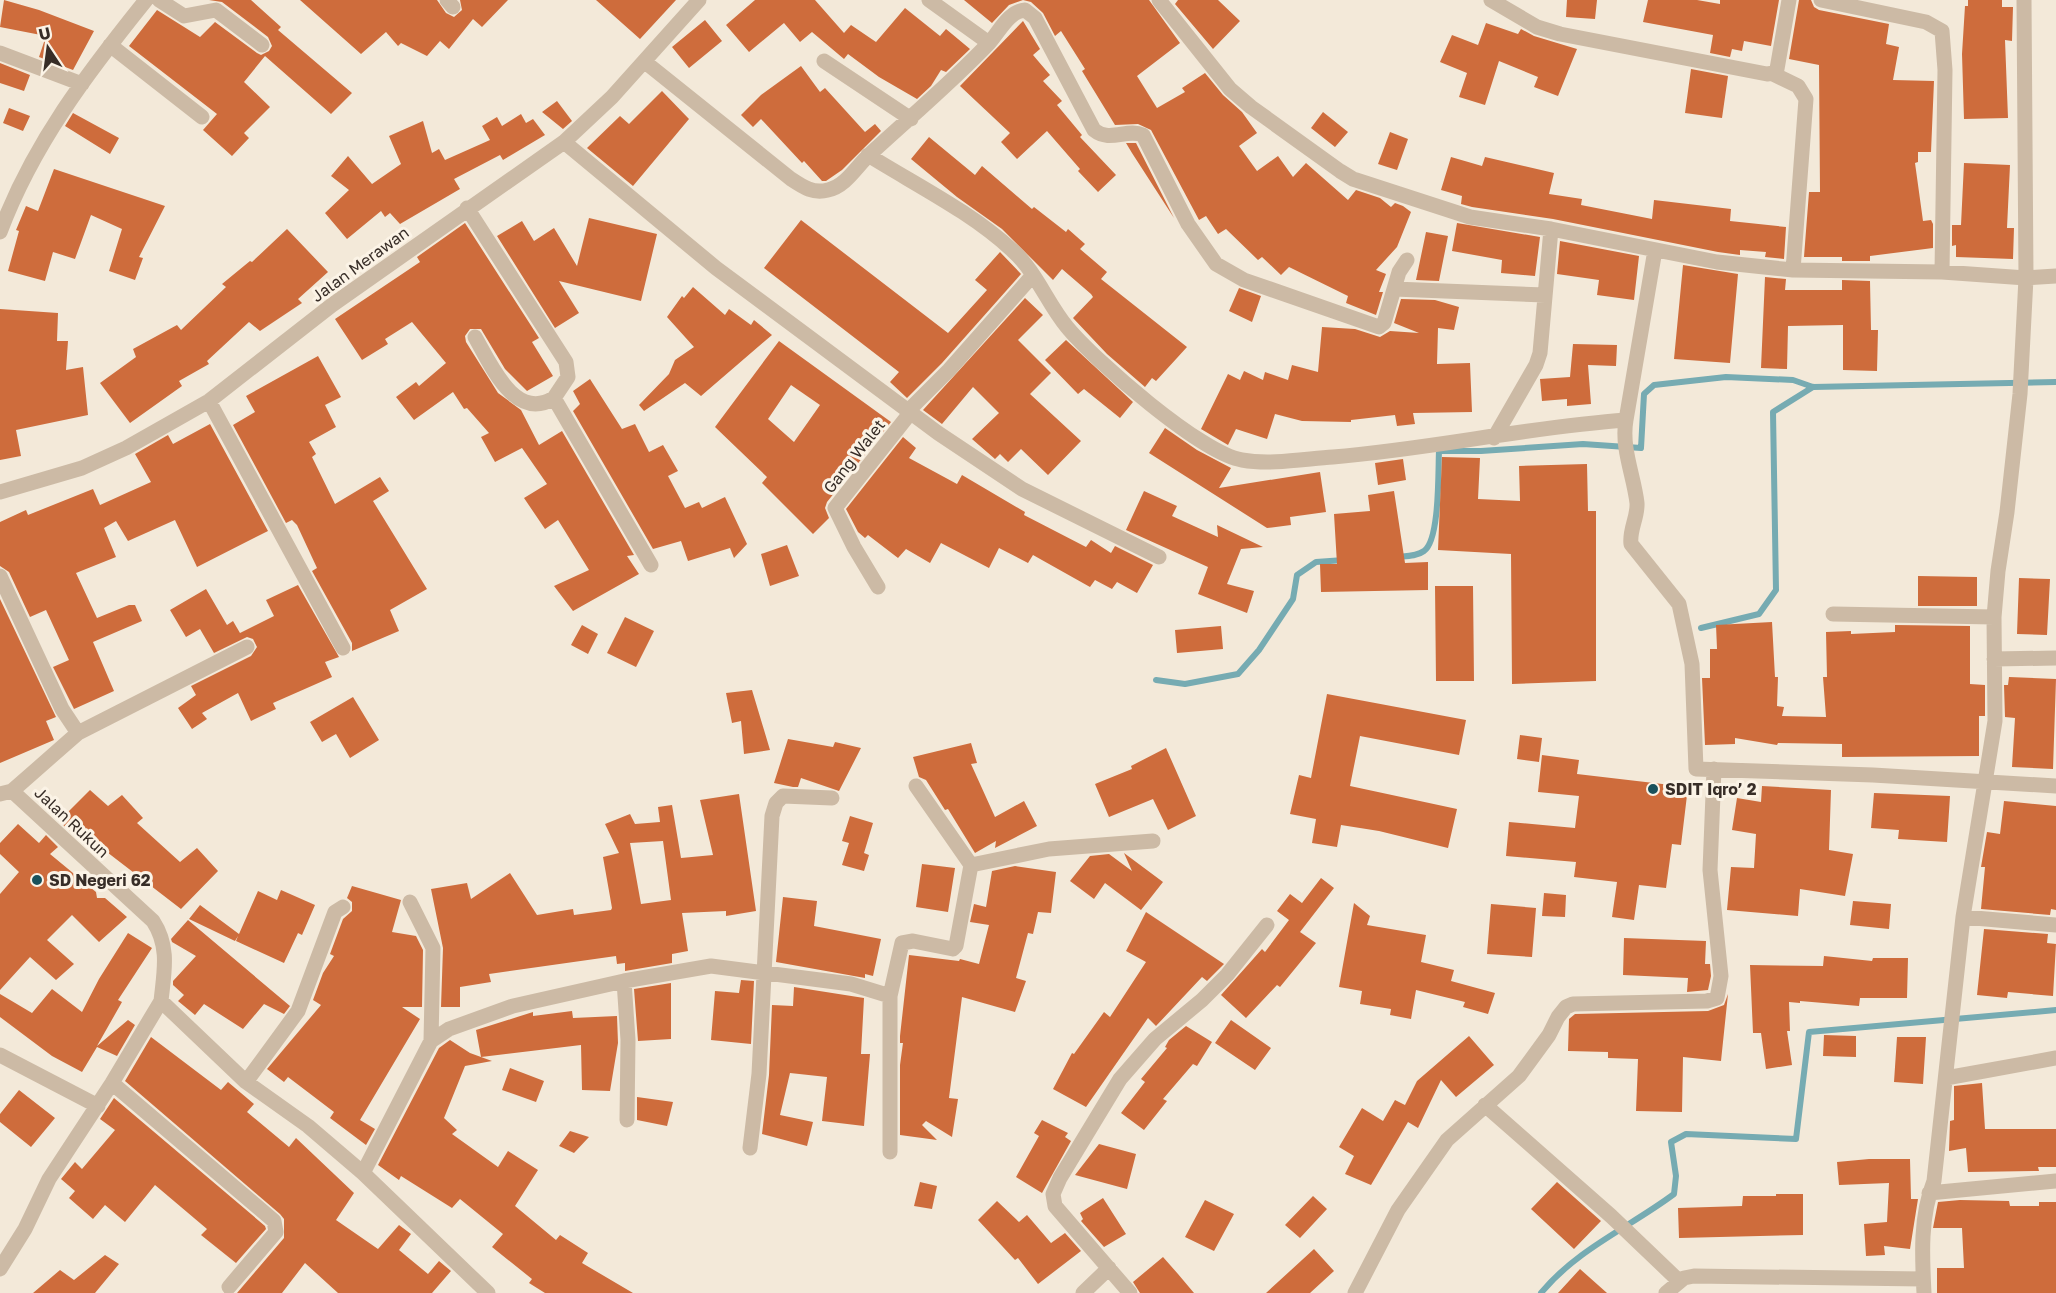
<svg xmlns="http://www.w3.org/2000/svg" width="2056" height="1293" viewBox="0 0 2056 1293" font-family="'Golos Text',sans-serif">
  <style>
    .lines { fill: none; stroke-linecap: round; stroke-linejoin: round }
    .stream { stroke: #76abb2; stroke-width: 6 }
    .building { fill: #ce6c3c; fill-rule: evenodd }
    .minor { stroke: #ccbaa5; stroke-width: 15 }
    .poi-dot { fill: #19515b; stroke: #fbf3e6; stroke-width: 2 }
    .labels { text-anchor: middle; stroke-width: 6; stroke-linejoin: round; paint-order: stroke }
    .street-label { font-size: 16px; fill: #372d27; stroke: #fbf3e6 }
    .poi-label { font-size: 16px; font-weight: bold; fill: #372d27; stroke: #fbf3e6; text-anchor: start }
  </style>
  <rect width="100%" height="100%" fill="#f3e9d9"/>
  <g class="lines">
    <path class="stream" d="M1396,557C1405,556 1416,557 1424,551C1440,540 1438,471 1439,451H1481L1583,444L1641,448L1644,394L1654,385L1726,377L1793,380L1813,387L2056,382
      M1701,628L1759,614L1776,590L1773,412L1813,387
      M1156,680L1185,684L1238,674L1259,650L1293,599L1297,575L1316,562L1344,560
      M1541,1293C1577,1249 1630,1227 1674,1194L1676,1176L1671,1142L1686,1134L1796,1139L1809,1032L2056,1010"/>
  </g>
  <path class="building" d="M4,0L39,10L94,31L73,70L39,57L46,36L0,27Z
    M209,0H251L281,27L278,30L352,93L331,114L265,56L244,82L270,107L244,133L249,138L232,156L203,130L217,114L129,46L157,10L200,37L215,22L257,53L261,55L269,51L272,46L268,37L222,2Z
    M300,0H437L446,13L454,17L462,10L460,0H508L482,27L473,19L449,49L440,41L427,56L401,43L398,46L386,32L361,54Z
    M596,0H676L640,39Z
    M755,0H815L844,33L851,25L876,42L905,8L940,36L946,29L970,49L946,72L941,70L931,86L917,99L879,77L848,54L844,59L812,32L800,42L784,23L749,52L726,25Z
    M964,0H1149L1180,43L1137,76L1157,108L1185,92L1182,88L1205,73L1223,95L1242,112L1257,133L1239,146L1257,171L1278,156L1293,177L1306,163L1348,200L1356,190L1380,198L1391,207L1395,203L1403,206L1411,212L1397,247L1376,270L1386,274L1379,292H1383L1376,315L1346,303L1348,296L1289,267L1281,275L1262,257L1258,260L1226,229L1218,234L1206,216L1199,220L1151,130L1138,124L1115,125L1082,71L1085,69L1061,31L1055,36L1043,13L1031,2L1023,0L1009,5L992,23Z
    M1178,0H1218L1240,21L1213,49L1175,4Z
    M1567,0H1597L1595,19L1566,17Z
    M1648,0H1697L1720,4V0H1779L1771,46L1744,41L1742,51L1732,49L1730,57L1710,53L1713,35L1643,22Z
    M1799,0H1811L1814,7L1819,10L1889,24L1886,44L1899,47L1893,80L1934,81L1931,152H1918V162L1915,163L1923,221L1931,220L1933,224V248L1870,256V261H1842V257H1804L1809,192H1820L1819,65L1789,59Z
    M1968,0H2002V7H2013L2012,41L2005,40L2008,118L1964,119L1962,54L1965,6H1968Z
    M705,20L722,41L689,68L672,47Z
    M1023,21L1040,49L1033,55L1050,75L1043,81L1062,101L1057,105L1082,135L1080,137L1116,175L1098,192L1078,171L1080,169L1047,131L1017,159L1001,142L1010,133L960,86Z
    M1486,23L1518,34L1521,29L1534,36L1577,49L1558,96L1534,87L1538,77L1499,61L1485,105L1459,97L1467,73L1440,62L1452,35L1478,45Z
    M0,63L30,75L24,91L0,83Z
    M801,66L820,92L825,88L865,132L875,124L881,131L842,170L826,181H822L804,161L802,163L761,119L753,127L741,115L761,95Z
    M1691,69L1728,76L1722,118L1685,113Z
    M662,91L689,119L633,186L587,148L620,116L629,124Z
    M557,101L572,121L563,129L542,112Z
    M9,108L30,116L23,131L3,123Z
    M1323,112L1348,132L1335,147L1311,128Z
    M73,113L119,138L110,154L65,126Z
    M521,114L526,123L533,119L545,135L503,160L500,155L454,179L460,189L400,224L390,213L385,217L381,211L347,239L325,213L349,190L331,176L348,156L372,184L401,164L389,136L423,121L432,153L439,149L445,160L490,140L482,126L497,117L502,126Z
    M1390,132L1408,139L1397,170L1378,164Z
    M929,137L975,175L982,166L1032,209L1034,207L1066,232L1068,229L1085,244L1080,249L1107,272L1101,279L1187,347L1156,381L1152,378L1145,387L1107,354L1073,318L1093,297L1091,294L1062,269L1053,280L1002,229L957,197L911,159Z
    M1126,143H1136L1174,218L1132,153Z
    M1451,157L1482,166L1485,157L1554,173L1549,194L1582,199L1581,205L1652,219L1654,200L1731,209L1730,221L1786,227L1784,259L1765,257L1766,252L1740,250V255L1718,252L1553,219L1472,207L1461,204L1462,196L1441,190Z
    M1964,163L2010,165L2007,228H2014L2013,259L1956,257V245L1952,246V225H1961Z
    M54,169L165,206L139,257L143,258L135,280L109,271L122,229L91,215L75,259L53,252L45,281L8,271L19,231L16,230L26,206L38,211Z
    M589,218L657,234L641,301L559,281L579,313L555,328L497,236L522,221L534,241L554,228L577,266Z
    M801,220L948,333L987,290L975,280L1000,252L1021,274L942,363L907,398L890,382L899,372L764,268Z
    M465,223L539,338L532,342L553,376L527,391L505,369L481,329H470L465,336L466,342L498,393L521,410L539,445L562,431L634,555L627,556L639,574L573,611L554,586L589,570L558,520L545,529L524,498L547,484L522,448L495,462L481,437L489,433L467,408L464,409L453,392L414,420L396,397L416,382L419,386L446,363L412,322L385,339L388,344L362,360L335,319L420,262L417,257Z
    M1457,223L1540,237L1535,276L1501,273L1502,260L1452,251Z
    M287,229L328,272L298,299L302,303L260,331L249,322L207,361L209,364L179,381L182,386L130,423L100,383L136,357L133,349L177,325L181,330L226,287L222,284L250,261L252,262Z
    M1426,232L1448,236L1439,281L1416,280Z
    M1560,241L1639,256L1634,300L1597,295L1599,280L1557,274Z
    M1683,265L1738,274L1730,363L1674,359Z
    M1765,277L1786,279L1785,290H1842V280L1870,281L1871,330H1878L1877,371L1843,370V325L1788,326L1787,369L1761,368Z
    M693,287L725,315L729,309L751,325L754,320L772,335L701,396L685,383L644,411L639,405L669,374L675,360L694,347L667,317L682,296L684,298Z
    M1239,288L1261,296L1252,322L1229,311Z
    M1025,298L1043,315L1018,340L1051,373L1030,394L1081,441L1048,475L1021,449L1008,462L1000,454L995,459L972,439L999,413L973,387L942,424L923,410Z
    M1401,299L1435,300L1459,307L1454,330L1438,328L1437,364L1470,363L1472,412L1413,413L1415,424L1397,426L1395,415L1351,420V422L1302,421L1275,414L1267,439L1236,429L1228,445L1201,429L1228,374L1240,380L1244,371L1263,380L1265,372L1288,380L1292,365L1318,372L1322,327L1355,329L1380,337L1390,331L1419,333L1394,323Z
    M0,309L58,313L57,341H68L66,370L83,367L88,415L16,430L21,456L0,460Z
    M1066,340L1133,402L1120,418L1084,389L1078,394L1045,360Z
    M779,341L891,422L827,502L825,508L829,518L813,534L762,483L767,477L715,427ZM791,385L820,405L794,442L768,419Z
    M1573,344L1617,345L1616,366L1588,365L1591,404L1567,406V399L1542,401L1540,379L1570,377Z
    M318,356L341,397L325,405L336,427L309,442L316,454L312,457L335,504L380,477L389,491L373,501L427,589L390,610L399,631L352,651V643L312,571L317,568L297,525L292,520L286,523L233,425L255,412L246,396Z
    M590,379L622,429L635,424L649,452L663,445L678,471L668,476L685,508L699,502L702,508L725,497L747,544L734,558L730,548L688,561L681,541L653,549L573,411L580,404L573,391Z
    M210,424L268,531L197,567L175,520L128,541L116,521L104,528L116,557L76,573L97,618L129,605H135L142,621L93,642L114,691L74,709L53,667L69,660L46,610L30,617L9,572L0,566V522L26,510L28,515L93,489L100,505L151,482L135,454L168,435L173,444Z
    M1165,428L1197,450L1231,468L1219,488L1320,472L1326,512L1290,517L1291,525L1267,528L1149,453Z
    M903,437L916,448L909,458L957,484L962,475L1025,512L1024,515L1086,547L1091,540L1111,553L1115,546L1153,565L1137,593L1117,582L1112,589L1095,580L1090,587L1033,555L1028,563L999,548L989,568L941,543L930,563L906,549L898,558L868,535L865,538L858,532L846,509Z
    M1442,457L1480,458L1478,499L1520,501L1519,466L1587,464L1588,511H1596V681L1512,684L1511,554L1438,550Z
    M1403,459L1406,480L1378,485L1375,463Z
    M1144,491L1177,506L1172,516L1218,537L1217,525L1263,547L1241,549L1227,584L1254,591L1247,613L1198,594L1208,567L1126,530Z
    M1394,491L1405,563L1428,562V590L1321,592L1320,564H1337L1334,514L1370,511L1368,495Z
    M787,545L799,576L770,586L761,554Z
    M1918,576L1977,577V606H1918Z
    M2019,578L2050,579L2047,635L2017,634Z
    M298,585L339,657L325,662L332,677L273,703L276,709L251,721L238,693L202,713L207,719L192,729L178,708L196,695L191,686L251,656L257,647L253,639L247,637L214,653L200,629L186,637L170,610L206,589L227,625L233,621L240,633L274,616L266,600Z
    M1435,586H1473L1474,681H1436Z
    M0,599L56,717L46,721L54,740L0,763Z
    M625,617L654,631L636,667L607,653Z
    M1772,622L1775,677H1778L1777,706L1784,707L1782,716L1826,717L1823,677H1827L1826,632L1851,631V634L1895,632V625L1970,626V684L1985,685V716H1979V756L1842,757V744L1778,743L1777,745L1735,738V744L1705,745L1702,678H1710V649H1717L1716,625Z
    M582,625L598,634L588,654L571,645Z
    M1221,626L1223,649L1177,653L1175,630Z
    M2009,677L2056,679L2053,769L2012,767L2015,718L2005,717L2004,685H2008Z
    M752,690L770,750L744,754L741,721L732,723L726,693Z
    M1327,694L1466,720L1459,755L1360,736L1350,786L1457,809L1448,848L1379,831L1341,825L1337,847L1312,843L1316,819L1290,814L1299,775L1311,778Z
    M353,697L379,740L350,758L336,734L322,742L310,722Z
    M1520,735L1542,738L1539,762L1517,759Z
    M788,739L833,747L835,742L861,748L839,791L801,778L798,787H793L774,783Z
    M971,743L977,763L971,764L995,817L1024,801L1037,826L995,848L996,841L975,853L948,809L945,810L926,780L919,777L913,757Z
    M1166,748L1196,816L1168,830L1153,799L1109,817L1095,784L1132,769L1131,766Z
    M1542,755L1579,760L1577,774L1688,787L1681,845L1672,844L1666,888L1639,885L1634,920L1612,917L1617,882L1574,877L1576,862L1506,856L1509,822L1575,828L1579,796L1538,792Z
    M1762,786L1831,790L1829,850L1853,854L1845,896L1800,889L1798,916L1727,910L1731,867L1754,868L1756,834L1732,830L1737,798L1761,802Z
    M90,790L108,806L122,795L143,818L137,823L180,862L197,848L218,871L181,909L77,829L72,833L59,821Z
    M1874,793L1950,796L1947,842L1898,839L1899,830L1871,828Z
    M739,794L756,911L726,916V911L682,913L688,951L672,954V963L625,971V963L617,964L616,956L489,974L491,982L460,987V1007H441L443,948L431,889L467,883L471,899L510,873L537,915L573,909L574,915L611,910L612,908L603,857L619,853L605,824L630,814L635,824L660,822L658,807L672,805L681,858L713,855L700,800ZM663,841L671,900L641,904L630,843Z
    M2004,801L2056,806V910L2051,909L2050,915L1981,909L1985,867H1981L1987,832L2000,834Z
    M850,816L873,823L864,853L869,855L864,871L842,865L849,843L842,841Z
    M18,824L39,843L46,835L58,847L50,854L96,892L97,898H105L127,917L99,942L72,915L47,940L74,964L56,980L30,957L0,990V894L19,872L0,854V843Z
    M1124,853L1163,882L1141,910L1105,883L1094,899L1070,881L1090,856L1109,854L1132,871Z
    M922,864L955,868L948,912L916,907Z
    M1015,866L1056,872L1051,913L1038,912L1033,934L1028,933L1016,978L1026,981L1015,1012L962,997L949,1098L958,1099L952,1137L926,1121L922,1125L937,1140L900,1135V1065L903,1043H900V1036L909,955L959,961L960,959L979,964L989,925L970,922L974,904L986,907L992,871Z
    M1321,878L1334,888L1300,932L1316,943L1280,987L1277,985L1246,1018L1221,995L1262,949L1265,952L1289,920L1277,911L1290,894L1302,903Z
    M352,886L401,900L392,932L416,936L423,950L422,1007H402L420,1019L360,1120L375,1129L366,1145L330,1118L334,1112L288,1077L284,1082L267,1069L321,1005L313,1000L323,973L334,956L330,954L343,919L352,911V902L347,898Z
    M281,890L315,905L302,935L298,933L284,963L236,941L238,936L235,941L189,919L200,905L239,934L258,891L277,900Z
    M1544,893L1566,895L1565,917L1542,916Z
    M783,897L817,901L814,926L881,939L873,976L865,974V978L776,962Z
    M1853,901L1891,904L1889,929L1850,925Z
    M1354,903L1370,916L1367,925L1426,935L1421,962L1454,970L1451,981L1495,993L1488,1014L1463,1007L1465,1002L1416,990L1411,1019L1390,1015L1391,1009L1360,1004L1362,991L1339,987Z
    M1491,904L1536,908L1532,957L1487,954Z
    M1146,912L1224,964L1207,981L1202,977L1156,1026L1148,1018L1086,1107L1053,1089L1072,1053L1074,1054L1104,1012L1110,1017L1146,962L1126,951Z
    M188,920L290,1006L284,1014L264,1004L243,1029L204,1004L195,1015L178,1001L184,995L173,985V981L196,956L172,942L171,939Z
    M1984,929L2048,934L2047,943L2056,944L2053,996L2008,992L2007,998L1977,995Z
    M128,933L152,948L118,1000L122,1002L97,1046L128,1020L135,1025L117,1056L97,1047L82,1072L52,1056L0,1017V994L32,1013L52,989L82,1012L99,979Z
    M1624,938L1706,941L1705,964H1710L1711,976L1708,990L1687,992L1688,978L1623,975Z
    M1824,956L1872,961L1873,958H1908L1907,998H1860L1859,1006L1800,1001V1003L1789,1002L1790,1031H1787L1792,1065L1766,1069L1761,1033H1753L1750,965L1823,966Z
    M741,980L754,981L751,1044L711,1040L715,991L739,993Z
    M671,983V1039L638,1041L634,989Z
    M794,987L864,998L861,1054H870L864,1126L822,1121L827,1077L790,1073L780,1115L813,1122L807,1146L762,1134L769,1075L772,1005L793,1006Z
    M1728,994L1721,1061L1683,1057L1682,1112L1636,1111L1638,1059L1608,1058V1052L1568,1051L1569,1019L1575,1014L1708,1011L1724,1005Z
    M572,1011L573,1018L617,1016L618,1043L610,1091L582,1090L581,1045L481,1057L476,1030L533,1012V1016Z
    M1231,1020L1271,1048L1255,1070L1215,1043Z
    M1186,1026L1212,1042L1197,1066L1193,1064L1163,1099L1167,1101L1144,1130L1121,1113L1145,1082L1141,1079L1167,1048L1165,1047L1169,1040Z
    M1824,1035L1856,1036V1057L1823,1056Z
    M1469,1036L1494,1065L1456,1097L1441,1080L1418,1128L1408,1122L1371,1185L1345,1174L1354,1156L1339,1147L1362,1108L1383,1121L1395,1100L1405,1105L1417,1081Z
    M151,1037L221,1090L228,1082L254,1104L247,1112L289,1147L296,1138L354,1193L336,1220L378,1249L399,1225L411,1234L399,1250L428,1274L439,1261L451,1271L432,1293H338L305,1263L282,1293H237L284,1238V1219L280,1214L125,1081Z
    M1897,1037H1926L1923,1084L1894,1082Z
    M450,1040L470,1053L492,1061L465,1066L444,1118L457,1130L452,1134L498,1167L508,1151L538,1170L515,1206L556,1240L560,1235L588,1253L582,1263L633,1293H545L529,1283L532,1279L492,1247L503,1234L460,1199L452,1208L401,1176L399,1180L378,1165L439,1048Z
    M510,1068L544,1081L536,1102L502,1090Z
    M1982,1083L1985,1129H2056V1167H2038L2039,1171L1968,1172L1966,1148L1949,1151L1950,1121L1954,1120V1086Z
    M19,1090L55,1118L31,1147L0,1122V1114Z
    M637,1097L673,1102L667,1126L637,1120Z
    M114,1098L265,1226L266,1229L236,1263L201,1235L207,1229L155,1185L125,1222L105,1205L93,1219L69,1198L75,1191L61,1179L75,1162L82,1169L115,1130L100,1119Z
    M1042,1120L1068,1133L1065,1137L1071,1141L1042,1193L1016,1177L1039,1136L1034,1133Z
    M570,1131L589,1137L574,1153L559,1146Z
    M1099,1144L1136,1154L1127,1189L1075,1175Z
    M1869,1159H1910L1911,1199H1918L1910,1249L1884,1246L1885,1255L1866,1256L1864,1224L1887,1222L1889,1183L1839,1185L1837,1162Z
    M920,1182L937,1186L932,1209L914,1206Z
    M1557,1182L1601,1221L1574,1249L1531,1209Z
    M1776,1194H1803V1235L1679,1238L1678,1208L1742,1206L1743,1196H1776Z
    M1313,1196L1327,1209L1300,1238L1285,1225Z
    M1103,1198L1126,1234L1104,1247L1081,1221L1083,1219L1080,1213Z
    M1205,1200L1234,1214L1214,1251L1185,1237Z
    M1960,1200L2009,1201L2010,1206H2039V1202H2056V1293H1937V1268H1964L1962,1228H1933L1938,1202Z
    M997,1201L1019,1222L1027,1215L1051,1243L1065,1233L1081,1251L1038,1284L1018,1258L1015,1260L978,1220Z
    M1314,1249L1334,1271L1310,1293H1266Z
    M105,1255L119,1264L95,1293H33L60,1270L74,1280Z
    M1163,1257L1178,1274L1194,1293H1140L1133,1282Z
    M1580,1269L1607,1293H1558Z"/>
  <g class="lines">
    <path class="minor" d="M159,0L184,16L216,10L262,45
      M447,0L453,7
      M929,0L989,43
      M1159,0L1230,89L1251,107L1340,171L1353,179L1470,217L1551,229L1717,262L1793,270L1942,272L2026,278L2056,276
      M1491,0L1537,27L1560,34L1767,74L1774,73L1777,69L1789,0
      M1821,0L1926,22L1942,31L1945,70L1942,272
      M110,45L202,117
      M0,53L82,84
      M824,61L911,119
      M645,62L791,179C803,187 813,194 828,190C846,186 856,167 869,155C909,118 951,83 989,43C999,32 1009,11 1025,10L1035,18L1094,130C1110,143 1127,128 1143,135L1188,224L1216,264L1244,280L1379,327L1384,323L1394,289L1545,295
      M1773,74L1798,86L1806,99L1793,270
      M564,142L716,268L938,433L1022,489L1159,557
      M868,155C916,185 971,212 1012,250C1036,271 1047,303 1067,327C1095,361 1202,454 1242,460C1271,465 1304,459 1333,457C1431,449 1528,427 1626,420C1621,448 1634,476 1637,503C1638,517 1629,530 1631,544L1679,604L1692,664L1696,769L1873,775L2056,786
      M467,208L566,362L568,377L554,398L651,565
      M0,232C33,144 88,72 146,0
      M1394,289L1399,272L1407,260
      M475,337C491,365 515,422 554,398
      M209,401L343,648
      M909,410L949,370L1033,275
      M1626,420L1655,250
      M1494,438L1536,365L1540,353L1551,229
      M0,492L82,468L126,448L209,401L332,305L564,142L612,97L699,0
      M0,576L62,709L78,733
      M878,587L854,547L835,508L911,412
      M1833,614L1994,617
      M1994,659L2056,658
      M12,791L153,921C170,947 164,972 161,1001
      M0,794L12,791L78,733L247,647
      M971,865L1049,849L1153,841
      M410,902L433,948L431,1041
      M1963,917L2056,925
      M624,981L628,1040L627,1120
      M890,996L902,943L913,941L953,949L956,946L971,865L916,786
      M0,1055L98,1106
      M1946,1078L2056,1058
      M246,1082L298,1011L335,912L343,907
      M112,1083L274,1221L276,1232L229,1287
      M1485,1105L1611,1216L1679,1281
      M750,1148L759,1074L772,816L776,803L783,796L832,798
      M363,1173L431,1041L449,1029L513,1006L624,981L711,966L851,984L890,996V1152
      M1929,1193L2056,1181
      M0,1269L25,1229L49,1179L112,1083L161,1001L246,1082L308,1126L363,1173L488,1293
      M1083,1293L1109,1268
      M1130,1293L1055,1206L1053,1194L1060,1178L1120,1079L1155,1039L1202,1000L1227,975L1267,925
      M1355,1293L1398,1210L1447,1140L1519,1076L1549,1035L1558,1017L1566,1007L1573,1004L1707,1001L1717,998L1721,976L1710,870L1714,769
      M1666,1293L1684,1278L1694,1276L1923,1279
      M1924,1293C1922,1256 1920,1216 1934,1181L1963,917L1995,721L1994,617L1998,571L2007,512L2020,394L2026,278L2024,0"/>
  </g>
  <g class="poi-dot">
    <circle cx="1653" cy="789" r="6"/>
    <circle cx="37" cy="880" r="6"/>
  </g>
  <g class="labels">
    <g class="street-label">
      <text transform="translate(360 264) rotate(-36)" y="6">Jalan Merawan</text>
      <text transform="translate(854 456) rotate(-52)" y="6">Gang Walet</text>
      <text transform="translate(72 822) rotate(43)" y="6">Jalan Rukun</text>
    </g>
    <g class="poi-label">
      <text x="1665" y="795">SDIT Iqro’ 2</text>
      <text x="49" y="886">SD Negeri 62</text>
    </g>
  </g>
  <g transform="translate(48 48) rotate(347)" stroke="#fbf3e6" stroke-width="4.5" paint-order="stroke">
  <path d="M0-4.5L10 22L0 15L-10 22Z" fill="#372d27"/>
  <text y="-9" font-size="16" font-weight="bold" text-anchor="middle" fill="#372d27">U</text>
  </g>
</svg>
